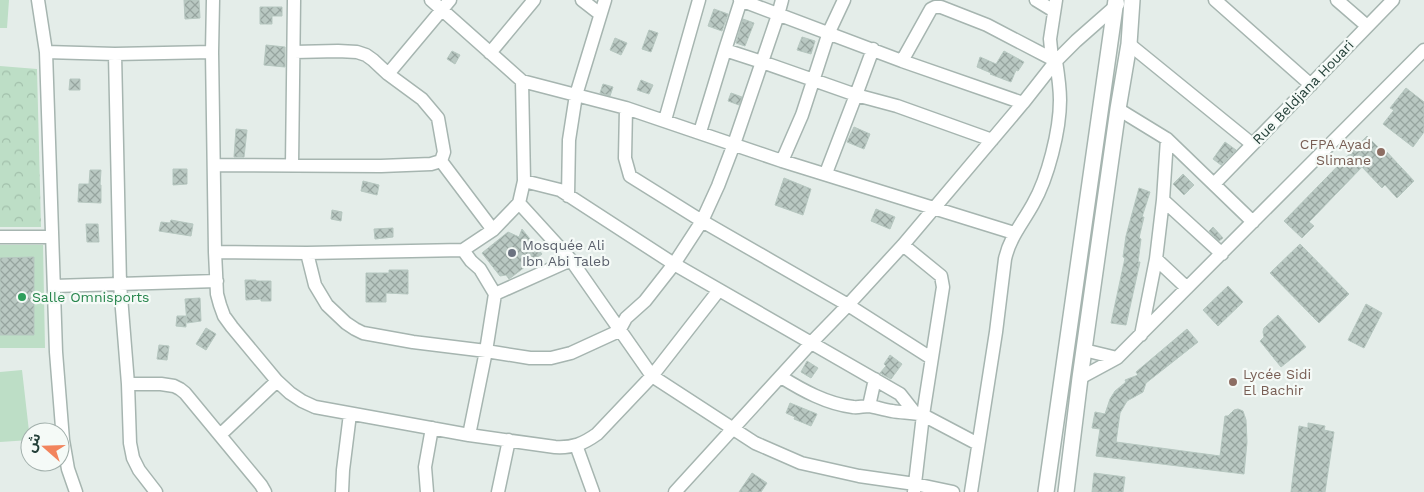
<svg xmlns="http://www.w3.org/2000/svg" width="1424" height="492" viewBox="0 0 1424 492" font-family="'Work Sans','Noto Sans Arabic',sans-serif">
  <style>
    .forest { fill: url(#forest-crowns) }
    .pitch { fill: #bddec6 }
    .building { fill: url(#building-cross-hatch); stroke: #b6c7c0 }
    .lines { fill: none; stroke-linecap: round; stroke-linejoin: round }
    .minor-casing { stroke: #a6b5b0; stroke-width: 15 }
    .tertiary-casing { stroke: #a6b5b0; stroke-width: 18 }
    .minor { stroke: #fff; stroke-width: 12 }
    .tertiary { stroke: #fff; stroke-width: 15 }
    .education-dot { fill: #8d6e63; stroke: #f5faf7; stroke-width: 2 }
    .worship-dot { fill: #6b7280; stroke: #f5faf7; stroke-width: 2 }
    .leisure-dot { fill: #2e9e5b; stroke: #f5faf7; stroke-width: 2 }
    .labels { text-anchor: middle; stroke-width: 4.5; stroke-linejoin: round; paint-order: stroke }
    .street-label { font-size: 14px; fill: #233f38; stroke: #f5faf7 }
    .education-label { font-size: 14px; fill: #785e54; stroke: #f5faf7; text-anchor: end }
    .worship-label { font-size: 14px; fill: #5b616d; stroke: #f5faf7; text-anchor: start }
    .leisure-label { font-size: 14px; fill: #27864d; stroke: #f5faf7; text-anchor: start }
  </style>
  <defs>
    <pattern id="forest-crowns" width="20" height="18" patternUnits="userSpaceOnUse" patternTransform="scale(1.25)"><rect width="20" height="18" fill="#bddec6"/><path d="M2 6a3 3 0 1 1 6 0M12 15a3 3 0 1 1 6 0" fill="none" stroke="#a2c0ab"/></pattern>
    <pattern id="building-cross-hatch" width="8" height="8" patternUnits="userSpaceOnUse" patternTransform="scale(1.25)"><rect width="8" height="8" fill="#b9c8c2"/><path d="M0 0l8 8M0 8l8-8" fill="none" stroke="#96a49f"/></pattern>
  </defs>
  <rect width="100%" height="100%" fill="#e4ede9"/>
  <path class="forest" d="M0,66L37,69L41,227H0Z"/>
  <path class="pitch" d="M0,0H9L7,28H0Z
    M0,245H43L45,348H0Z
    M22,370L30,440L0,442V372Z"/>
  <path class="building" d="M184,0H199L200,18L185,19Z
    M260,7H282V16H272V24H260Z
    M714,9L728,14L722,31L708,26Z
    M743,19L754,23L745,46L736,43Z
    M649,30L658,33L651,52L642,49Z
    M802,37L815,41L811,54L797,50Z
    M615,38L627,43L621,55L610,50Z
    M266,45L285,47V67L264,65Z
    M452,51L460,55L455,64L447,59Z
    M1004,51L1024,62L1018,71L1016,70L1011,82L990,74L991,73L977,67L980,57L996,64Z
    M70,79H80V90H69Z
    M641,80L653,85L649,94L637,90Z
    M603,84L613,87L610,96L600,93Z
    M1406,88L1424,102V132L1413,147L1383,124L1394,110L1390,108Z
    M731,93L742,97L739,105L728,101Z
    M854,127L870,134L864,149L847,142Z
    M236,129L247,130L244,157H234Z
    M1367,136L1382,151L1384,149L1414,181L1397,198L1385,185L1382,188L1362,167L1309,222L1314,226L1302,238L1284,221Z
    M1225,142L1236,150L1221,165L1213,159Z
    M173,169H187V184L173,185Z
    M90,170H101L100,185H101V203L78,202L79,184H89Z
    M1183,174L1194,185L1184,195L1173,184Z
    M784,178L811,189L803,215L775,205Z
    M363,181L379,185L377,195L361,191Z
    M1139,188L1150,192L1142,217H1144L1139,238L1141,239L1138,262H1140L1126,325L1111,323L1125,258L1123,257L1126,236Z
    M876,209L895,217L890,229L871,221Z
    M332,210L342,212L341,221L331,219Z
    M171,220L193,224L191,236L159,231L161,222L170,223Z
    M86,224H98L99,242H87Z
    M1213,227L1223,238L1219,241L1209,231Z
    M393,228V237L375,239L374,229Z
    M522,229L542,254L509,279L506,275L500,276L482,253L508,232L519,237Z
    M1300,244L1349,294L1319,323L1270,273Z
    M34,257V335H0V258Z
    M389,270H408V294L386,293V302H366V273H389Z
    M245,280H256V281H271V301H261V299L246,300Z
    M1228,286L1243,302L1218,326L1203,310Z
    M200,298L201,321L187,323L185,299Z
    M1366,304L1382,313L1364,348L1348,340Z
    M1278,315L1306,347L1281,367L1260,341L1264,337L1263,332L1264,328Z
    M177,316H186V327L176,326Z
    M206,328L216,334L206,350L196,344Z
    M1187,329L1198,342L1146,383L1143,392L1127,401L1120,413L1116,442L1220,456L1225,416H1228L1234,410L1238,409L1243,411L1246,420L1247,442L1244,474L1096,456L1100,429L1092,428L1095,412L1105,414L1110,399L1115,391L1126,382L1125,380L1138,375L1136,372Z
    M159,345L169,346L167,360L157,359Z
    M890,355L902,364L891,379L880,373L886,366L884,364Z
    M807,361L818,368L811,378L801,372Z
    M790,403L817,414L811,426L794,419L795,417L786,413Z
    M1308,423L1325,426L1324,430L1334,432L1325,492H1291L1299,426L1308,428Z
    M752,473L767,483L761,492H739Z
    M1094,473L1125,477L1123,492H1092Z"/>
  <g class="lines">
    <g class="minor-casing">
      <path id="minor" d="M38,0L46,52L56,352L63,440L68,469L76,492
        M213,0L212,52L215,252L217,294L220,305L224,316L232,327L277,381L290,393L302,401L315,407L469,435L555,447C573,448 583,444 597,434L652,376L719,290
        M431,0L522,81L626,108L782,161L1014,233
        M582,0L600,14
        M740,0L902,61L1023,103
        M1036,0L1054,11
        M1215,0L1311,85
        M1337,0L1367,26
        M1129,44L1252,144
        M725,50L762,62L856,95L897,106L992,140
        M46,52L115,54L212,52
        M490,53L534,0
        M115,54L120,284L128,384L130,443L133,458L139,470L156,492
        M1052,59L1050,39L1056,0
        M902,61L931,9L935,7H941L987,25L1056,61C1058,74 1060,87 1060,100C1060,130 1048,178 1033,204C1022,224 1010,237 1005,259L996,332L971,492
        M388,74L450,0
        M626,108L625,158L630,176L702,221L848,305L931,358
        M1118,109L1167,139L1253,222
        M665,120L699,0
        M700,132L725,50L741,0
        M441,161L493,230
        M782,161L802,115L829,32L844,0
        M214,165L381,166L431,164L441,161L444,152L438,118L422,99L388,74L373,60L366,55L357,52L338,51L294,52
        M292,165L294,0
        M826,173L856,95L873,49
        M524,181L560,190L674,264L900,394L915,413
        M1214,184L1393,0
        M568,196L569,140L576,95L605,0
        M1163,200L1222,254
        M519,203L571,260L652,376L755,443L801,463L859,476L915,484L953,492
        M0,237H52
        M903,245L941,276L943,287L923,415L914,492
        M463,250L471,261L480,269L495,294
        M215,252L307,253L463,250L493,230L519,203L524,181L522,81
        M307,253L315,285L327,305L346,323L355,329L363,333L413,342L486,351L530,358H551L571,353L619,331L626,318L645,301L674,264L702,221L718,186L734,144L778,15L782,0
        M1156,259L1187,288
        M54,286L217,281
        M1141,335L1156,259L1163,200L1167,139
        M1117,358L1424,50
        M781,377C802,390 827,404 853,407C858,408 863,406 869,406C876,407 884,410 892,411C902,413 912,412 923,415L978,444
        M1080,378L1117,358L1084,350
        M128,384H161L174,386L180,389L185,393L261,485L265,492
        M869,406L875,379
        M220,435L277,381
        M469,435L486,351L495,294L571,260
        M576,445L593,492
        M342,492L343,470L350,414
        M427,492L425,467L432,428
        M498,492L509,440
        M675,492L811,343L848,305L903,245L1023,103L1056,61L1076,41L1118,4"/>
    </g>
    <g class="tertiary-casing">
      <path id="tertiary" d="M1046,492L1116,0
        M1066,492L1080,378L1118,109L1129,44L1132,0"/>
    </g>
    <use href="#minor" class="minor"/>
    <use href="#tertiary" class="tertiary"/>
  </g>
  <g class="education-dot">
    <circle cx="1381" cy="152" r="5"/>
    <circle cx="1233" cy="382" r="5"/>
  </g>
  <circle class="worship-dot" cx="512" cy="253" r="5"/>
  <circle class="leisure-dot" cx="22" cy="297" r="5"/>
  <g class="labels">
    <g class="street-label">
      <text transform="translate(1303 92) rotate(-46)" y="5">Rue Beldjana Houari</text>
    </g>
    <g class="education-label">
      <text x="1371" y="149">CFPA Ayad<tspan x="1371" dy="16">Slimane</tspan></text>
      <text x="1243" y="379" text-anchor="start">Lycée Sidi<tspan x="1243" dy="16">El Bachir</tspan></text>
    </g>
    <g class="worship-label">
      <text x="522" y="250">Mosquée Ali<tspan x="522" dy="16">Ibn Abi Taleb</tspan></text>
    </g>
    <g class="leisure-label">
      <text x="32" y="302">Salle Omnisports</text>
    </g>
  </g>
  <g transform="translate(45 447) rotate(290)"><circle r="24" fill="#f5faf7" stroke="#a1afab"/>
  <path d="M0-4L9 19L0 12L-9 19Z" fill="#f2845d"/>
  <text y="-8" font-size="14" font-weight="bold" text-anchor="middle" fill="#233f38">ش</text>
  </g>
</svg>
